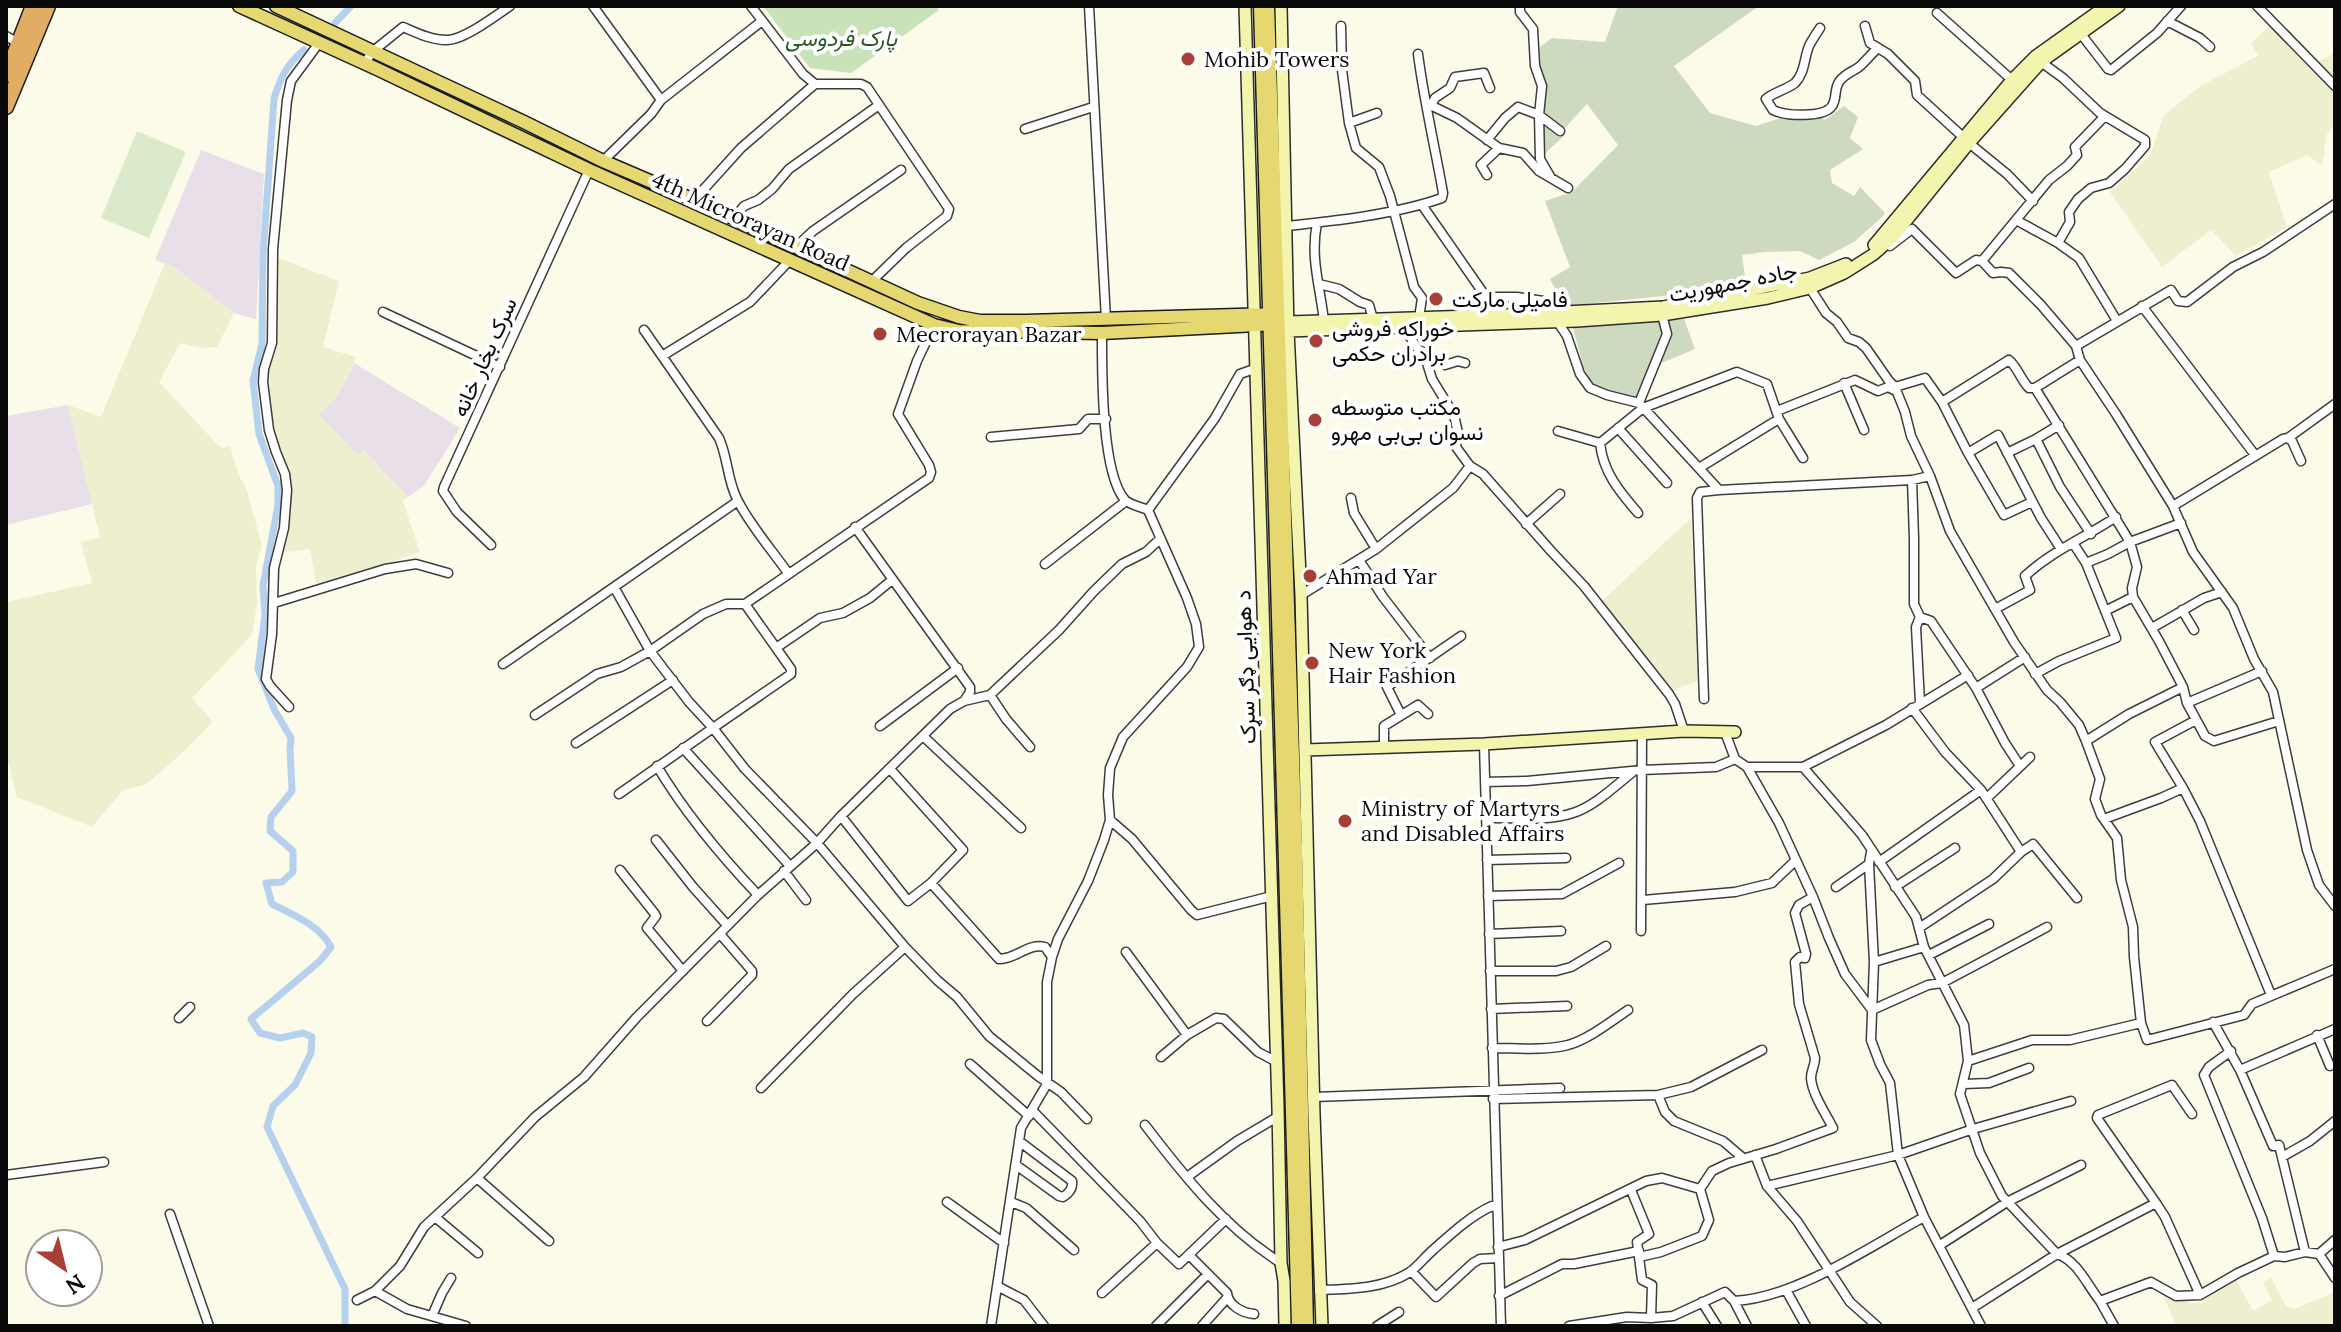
<svg xmlns="http://www.w3.org/2000/svg" width="2341" height="1332" viewBox="0 0 2341 1332" font-family="Lora,Vazirmatn,serif">
  <style>
    .industrial { fill: #e8dfe8 }
    .farmland { fill: #edefce }
    .green { fill: #c9e2b9 }
    .cemetery { fill: #cedabf }
    .pitch { fill: #dbeaca }
    .lines { fill: none; stroke-linecap: round; stroke-linejoin: round }
    .canal { stroke: #b6d1ed; stroke-width: 7 }
    .street-casing { stroke: #3d3d3d; stroke-width: 11 }
    .secondary-casing { stroke: #2c2c2c; stroke-width: 14 }
    .primary-casing { stroke: #1b1b1b; stroke-width: 15 }
    .highway-casing { stroke: #1b1b1b; stroke-width: 17 }
    .street { stroke: #fff; stroke-width: 8 }
    .secondary { stroke: #f3f4ae; stroke-width: 11 }
    .primary { stroke: #e6d871; stroke-width: 12 }
    .highway { stroke: #e1ad64; stroke-width: 14 }
    .poi-dot { fill: #a73f36; stroke: #fff; stroke-width: 3 }
    .labels { text-anchor: middle; stroke-width: 8; stroke-linejoin: round; paint-order: stroke }
    .park-label { font-size: 22px; font-style: italic; fill: #285824; stroke: #fff }
    .poi-label { font-size: 22px; fill: #0a0a0a; stroke: #fff; text-anchor: start }
    .street-label { font-size: 22px; fill: #0a0a0a; stroke: #fff }
  </style>
  <rect width="100%" height="100%" fill="#fcfbea"/>
  <path class="industrial" d="M201,150L264,174L256,319L234,313L174,267L155,260Z
    M354,363L460,428L424,486L408,497L364,451L358,456L318,415L337,397Z
    M68,405L92,504L6,525V416Z"/>
  <path class="farmland" d="M2272,24L2313,64L2335,53V123L2326,136L2324,156L2321,165L2307,155L2269,172L2287,227L2236,256L2211,230L2162,267L2110,192L2150,156L2164,115L2202,85L2258,56L2251,43Z
    M276,257L339,281L323,347L356,357L337,397L319,415L358,455L364,450L408,497L403,501L420,552L317,588L310,549L279,553L289,520L291,492L288,471L276,447L267,383L268,372L277,343Z
    M165,263L174,267L234,313L217,347L202,348L180,343L159,382L216,443L222,448L230,446L240,478L246,488L262,545L256,566L257,604L252,635L192,698L213,722L180,755L145,785L123,790L92,827L17,797L6,752V602L92,583L81,542L100,537L68,405L101,417Z
    M1691,518L1700,680L1671,691L1602,601Z
    M2271,1278L2286,1306L2295,1309L2335,1292V1326H2177L2161,1292L2192,1303H2200L2236,1279L2253,1311L2272,1300L2263,1283Z"/>
  <path class="green" d="M763,6H936L939,10L851,73L810,68Z"/>
  <path class="cemetery" d="M1618,6H1759L1674,66L1710,113L1756,126L1809,109L1825,120L1844,106L1858,117L1850,138L1863,149L1830,170L1832,183L1854,196L1860,187L1885,213L1882,217L1854,242L1819,260L1800,251L1765,252L1742,255L1746,284L1674,295L1565,306L1550,279L1570,267L1545,201L1572,192L1618,145L1587,104L1563,130L1565,135L1541,157L1535,151L1543,107L1532,71L1541,46L1552,38L1605,42Z
    M1684,319L1695,349L1659,364L1638,401L1594,387L1583,366L1573,328Z"/>
  <path class="pitch" d="M137,131L186,152L149,238L101,218Z"/>
  <g class="lines">
    <path class="canal" d="M335,23L351,6
      M304,50C287,64 280,78 274,99L263,254L262,344L253,381L259,434L278,486V505L263,586L265,615L258,669L274,709L291,738L290,750L292,791L271,817L270,831L293,851V872L282,882L266,883L272,904C292,914 321,926 331,947L320,961L251,1019L260,1033L280,1038L303,1033L312,1037L311,1053L295,1085L273,1106L267,1127L345,1289V1326"/>
    <g class="street-casing">
      <path id="street" d="M593,6L661,100
        M1089,6L1106,320
        M1520,6V12L1533,29L1535,66L1542,86L1539,115L1540,159L1551,178
        M2257,6L2335,86
        M1937,13L2012,80
        M2167,21L2200,38L2210,47
        M1341,26L1342,70L1349,123L1356,148L1379,167L1390,196L1414,287L1422,298L1419,318
        M1865,26L1870,43L1888,54L1915,81L1917,95L1963,137
        M1820,28C1816,34 1812,40 1809,46C1804,58 1805,73 1795,83C1786,90 1774,92 1766,99L1773,110C1785,116 1824,118 1832,106C1837,99 1834,89 1839,82C1844,74 1852,72 1859,67C1865,62 1871,54 1877,49
        M2081,34L2108,69L2111,70L2157,33L2181,6
        M6,36L18,43
        M2041,62L2063,78L2100,113L2145,140V146L2125,169L2109,183L2091,188L2078,199L2069,212L2070,222L2058,243
        M365,63L372,52L403,27C417,33 431,40 447,40C464,40 495,16 510,6
        M815,84H861L867,87L949,209L947,216L906,248L871,282
        M1426,103L1457,118L1499,148L1523,153L1539,171L1568,188
        M1431,106L1435,98L1450,88L1455,77L1484,73L1490,88
        M1349,123L1377,113
        M1025,129L1093,107
        M1487,140L1505,118L1518,107L1539,115L1560,131
        M1969,143L2007,174L2033,201
        M603,161L651,114L661,100L762,21
        M1487,175L1481,165L1499,148
        M694,200L741,148L815,84L803,74L751,6
        M1422,205L1486,297
        M733,219L744,206L758,200L772,189L789,169L879,105
        M2016,220L2058,243L2079,258L2117,321
        M1317,223C1310,258 1320,286 1324,321
        M1287,226C1335,221 1397,214 1442,198L1443,193C1435,147 1424,101 1418,54
        M1890,246L1912,229L1956,273L1976,260L1982,261L2049,180L2067,166L2077,155L2075,147L2105,116
        M796,247L813,231L901,170
        M1982,261L1993,273L2001,272L2009,273L2041,305L2076,346L2080,360L2116,414L2173,506L2193,552L2233,608L2254,659L2273,692L2307,850L2319,885L2335,906
        M1319,284L1339,289L1360,302L1369,305L1373,319
        M1810,288L1826,313L1837,322L1848,338L1859,342L1866,348L1889,381L1895,387L1905,412L1911,436L1930,476L1950,531L2014,642L2047,690L2060,702L2079,725L2086,741L2100,779L2095,799L2101,815L2117,838L2121,880L2133,927L2134,957L2141,1023L2147,1040L2244,1015L2252,1004L2335,969
        M2142,306L2255,455
        M383,312L500,367
        M1471,315L1475,304L1486,297H1517L1543,301L1561,312
        M1557,321L1567,336L1580,374L1590,388L1607,395L1639,403L1719,490L1912,480L1930,476
        M1403,326L1427,363L1432,379L1454,415L1458,433L1456,447L1470,466
        M644,330L719,438C728,458 727,479 737,499C749,524 772,550 788,573
        M2076,346L2171,290L2178,301L2187,302L2233,267L2263,252L2335,204
        M1419,350L1445,365L1458,361L1465,363
        M662,356L750,302L790,260
        M1844,383L1864,430
        M1895,387L1925,378L1942,402L1968,453L2004,515L2032,502
        M2035,388L2080,360
        M1942,402L2009,360C2018,368 2021,380 2029,388H2035L2130,542L2137,567L2132,588L2133,597L2159,641L2183,687L2187,703L2205,736L2214,741L2279,721
        M1639,403L1667,334L1662,315
        M1777,411L1855,380L1878,391L1888,387L1896,391
        M1618,428L1667,483
        M1558,431L1600,443
        M991,437L1079,429L1088,419H1106
        M2288,438L2335,404
        M2036,439L2060,487L2091,534
        M1600,443L1643,408L1737,372L1767,384L1779,419L1803,458
        M1600,443C1603,472 1619,491 1638,513
        M1968,453L1998,435L2041,518L2061,549
        M2007,453L2036,439L2059,425
        M1699,468L1779,419
        M1912,480L1914,538V604L1920,617
        M1351,498L1354,513L1376,549
        M2173,506L2283,439L2288,438L2292,441L2301,461
        M1148,510L1215,418L1240,374L1257,368
        M1526,524L1560,494
        M855,527L970,687V692L964,701
        M2073,543L2086,563L2108,554L2130,542L2181,523
        M491,545L457,512L443,491L444,487L589,170
        M1359,560L1383,597L1430,658
        M1045,564L1126,501
        M614,587L650,651L689,702L713,728L619,794
        M1301,595L1376,549L1453,488L1470,466L1483,474L1551,551L1584,586L1669,694L1675,704L1684,731
        M274,603L385,569L416,564L448,573
        M745,604L791,669V674L713,728L745,769L817,843L905,947L937,980L957,997L989,1036L1038,1076L1061,1092L1087,1119
        M1995,609L2030,590L2025,576C2052,551 2086,537 2116,517
        M2182,610L2194,630
        M2105,611L2133,597
        M2152,628L2204,598L2222,592
        M776,648L820,618L843,613L870,598L892,580
        M503,664L738,501
        M2035,674L2059,661L2116,638L2086,563
        M1976,688L2005,743L2020,766
        M990,695L1006,719L1030,747
        M1704,699L1697,498L1700,492L1719,490
        M1920,703L1916,627L1920,617L1931,621L1976,688L2025,657
        M2187,703L2262,671
        M289,707L270,686L266,679L272,634L274,568L284,528L287,490L285,474L276,452L269,430L263,382L264,369L272,343L273,249L287,100L291,81L319,43
        M1912,708L1945,752L1981,790L2021,852
        M535,715L597,674L621,667L650,651L703,614L726,604H745L929,478L931,472L929,465L898,414L917,361L934,325
        M1401,715L1387,687L1461,636
        M2196,720L2155,742L2183,788L2200,821L2271,995
        M880,726L958,668
        M1725,732L1735,759L1747,767H1803L1886,725L1968,675
        M924,737L1021,828
        M2086,741L2129,714L2183,687
        M576,743L673,680
        M1484,744L1501,1326
        M1384,747V726L1418,705L1428,714
        M683,748L790,866
        M657,766C685,813 720,855 758,895
        M1747,767L1779,823L1813,897L1829,938L1845,974L1872,1010L1928,985L1942,983L2047,927
        M1803,767L1862,835L1916,917L1924,947L1964,1025L1968,1061L1960,1094L1980,1153L2002,1196L2057,1254C2078,1261 2087,1285 2100,1301L2151,1282L2176,1296L2200,1295L2238,1273L2274,1256L2285,1257L2305,1252L2319,1254
        M1485,782L1527,781L1642,770L1716,767L1735,759
        M1987,798L2030,757
        M841,816L908,901L931,883L963,850L890,769
        M1486,818C1513,817 1547,822 1573,813C1595,806 1616,785 1634,771
        M2104,819L2161,798L2183,788
        M1110,820L1132,839L1191,910L1197,915L1272,896
        M656,840L693,887L727,925
        M1871,852L1869,864L1874,962L1871,1040L1880,1064L1890,1083L1898,1155L1924,1217L1981,1326
        M1487,860L1566,858
        M1879,862L1981,790
        M620,870L655,914L656,916L647,928L683,971
        M784,871L806,900
        M931,883L999,959C1017,959 1027,943 1045,947L1052,957
        M1836,887L1869,864
        M1895,887L1955,848
        M1488,896L1562,894L1619,863
        M1643,900L1735,892L1772,883L1796,860
        M1919,928L1993,879L2021,852L2033,844L2077,898
        M1641,931L1642,733
        M1489,934L1561,931
        M1126,952L1187,1035
        M1929,955L1989,924
        M1874,962L1924,947
        M1490,971H1556L1571,967L1606,946
        M1491,1009L1567,1006
        M179,1018L190,1007
        M707,1021L752,975V971L720,934
        M2213,1022L2240,1070L2273,1146L2279,1145L2305,1252
        M2317,1035L2330,1066
        M1492,1048C1516,1048 1544,1051 1568,1045C1589,1039 1610,1022 1628,1010
        M2231,1051L2209,1067L2204,1075L2262,1218L2274,1256
        M1161,1057L1187,1035L1216,1018L1224,1019L1258,1052L1277,1062
        M1968,1061L2032,1040H2070L2141,1023
        M970,1064L1029,1116
        M2240,1070L2335,1029
        M1964,1084L1989,1083L2029,1068
        M761,1088L853,994L905,947
        M1658,1095L1665,1112L1674,1121L1723,1141L1743,1158
        M1314,1097L1560,1088
        M1493,1099L1658,1095L1691,1087L1762,1050
        M1032,1110L1140,1221L1157,1243L1179,1264L1226,1219
        M1145,1125C1184,1176 1226,1229 1281,1263
        M1755,1155L1767,1186L1797,1221L1850,1302L1877,1326
        M2282,1157L2310,1141L2335,1121
        M1016,1165L1059,1196L1063,1197C1069,1193 1073,1189 1072,1181L1019,1141
        M6,1175L104,1162
        M1187,1177L1237,1141L1279,1116
        M477,1178L549,1241
        M1767,1186L1898,1155L1973,1129L2071,1101
        M1700,1189L1712,1171L1729,1163L1776,1149L1833,1128C1826,1114 1812,1094 1811,1078C1811,1070 1815,1066 1815,1058L1799,1004L1795,962L1800,957L1805,958L1806,954L1795,913L1799,905L1813,897
        M1631,1190L1649,1234L1637,1242L1642,1280L1652,1285L1651,1318
        M947,1202L1004,1243
        M1011,1202L1026,1208L1074,1250
        M2156,1203L2097,1118L2098,1115L2172,1085L2192,1114
        M170,1214L209,1326
        M435,1217L478,1253
        M2335,1240L2319,1254L2335,1278
        M1940,1245L2007,1202L2081,1165
        M1498,1247L1525,1240L1646,1181L1662,1178L1700,1189
        M1189,1255L1227,1293C1228,1305 1242,1313 1254,1314
        M1639,1257L1661,1252L1702,1236L1709,1220L1700,1189
        M1411,1271L1436,1297L1473,1263L1480,1259L1498,1258
        M997,1286L1024,1300L1044,1326
        M1319,1290C1350,1289 1383,1289 1410,1272C1418,1266 1425,1257 1433,1250C1451,1234 1470,1216 1492,1206L1497,1207
        M1786,1290L1806,1326
        M375,1291L407,1309L466,1326
        M1102,1293L1157,1243
        M1499,1296L1562,1264H1574L1639,1251
        M357,1300L375,1291L400,1266L424,1227L477,1178L535,1117L584,1077L636,1018L758,895L817,843L841,816L950,709L964,701L990,695L1059,630L1094,591L1122,564L1146,552L1160,539
        M1734,1301C1796,1298 1869,1247 1924,1217
        M2100,1301L2114,1326
        M1702,1302L1717,1326
        M1972,1308L2057,1254L2156,1203L2165,1217L2200,1295
        M432,1316L442,1293L451,1278
        M991,1326L1021,1128L1047,1084V982L1052,957L1058,939L1088,881L1104,840L1110,820L1108,795L1110,768L1123,737L1187,667L1199,647L1196,624L1187,598L1148,510C1141,507 1130,505 1125,500C1101,473 1102,370 1102,333
        M1156,1326L1208,1274
        M1202,1326L1227,1298
        M1377,1326L1399,1312
        M1569,1326L1627,1317L1651,1318L1673,1316L1725,1292L1734,1301L1747,1326"/>
    </g>
    <g class="secondary-casing">
      <path id="secondary" d="M1245,6L1278,1108L1281,1263L1284,1281L1285,1326
        M1281,6L1288,331L1301,595L1314,1115L1322,1326
        M1874,245L2012,80L2036,56L2106,6
        M1289,322L1503,315L1663,307L1810,278L1846,264
        M1288,331L1577,321L1662,315L1768,298L1810,288L1844,273L1874,254L1893,237L1969,143L2041,62L2119,6
        M1305,750L1484,744L1684,731L1735,732"/>
    </g>
    <g class="primary-casing">
      <path id="primary" d="M239,6L377,69L589,170L934,325L959,331L1102,333L1275,324
        M276,6L524,122L603,161L694,200L918,303L959,317L980,321H1026L1275,314
        M1260,6C1272,446 1288,886 1298,1326
        M1268,6L1296,847L1307,1326"/>
    </g>
    <g class="highway-casing">
      <path id="highway" d="M6,75L33,6
        M6,107L48,6"/>
    </g>
    <use href="#street" class="street"/>
    <use href="#secondary" class="secondary"/>
    <use href="#primary" class="primary"/>
    <use href="#highway" class="highway"/>
  </g>
  <g class="poi-dot">
    <circle cx="1188" cy="59" r="8"/>
    <circle cx="1436" cy="299" r="8"/>
    <circle cx="880" cy="334" r="8"/>
    <circle cx="1316" cy="341" r="8"/>
    <circle cx="1315" cy="420" r="8"/>
    <circle cx="1310" cy="576" r="8"/>
    <circle cx="1312" cy="663" r="8"/>
    <circle cx="1345" cy="821" r="8"/>
  </g>
  <g class="labels">
    <g class="park-label">
      <text x="841" y="46">پارک فردوسی</text>
    </g>
    <g class="poi-label">
      <text x="1204" y="67">Mohib Towers</text>
      <text x="1452" y="307">فامیلی مارکت</text>
      <text x="1332" y="336">خوراکه فروشی<tspan x="1332" dy="25">برادران حکمی</tspan></text>
      <text x="896" y="342">Mecrorayan Bazar</text>
      <text x="1331" y="415">مکتب متوسطه<tspan x="1331" dy="25">نسوان بی‌بی مهرو</tspan></text>
      <text x="1326" y="584">Ahmad Yar</text>
      <text x="1328" y="658">New York<tspan x="1328" dy="25">Hair Fashion</tspan></text>
      <text x="1361" y="816">Ministry of Martyrs<tspan x="1361" dy="25">and Disabled Affairs</tspan></text>
    </g>
    <g class="street-label">
      <text transform="translate(751 221) rotate(24)" y="8">4th Microrayan Road</text>
      <text transform="translate(1733 282) rotate(-11)" y="8">جاده جمهوریت</text>
      <text transform="translate(484 357) rotate(-66)" y="8">سرک بخار خانه</text>
      <text transform="translate(1245 667) rotate(-92)" y="8">د هوایی ډګر سړک</text>
    </g>
  </g>
  <rect width="2341" height="1332" fill="none" stroke="#0a0a0a" stroke-width="16"/>
  <g transform="translate(64 1268) rotate(145)"><circle r="38" fill="#ffffff" stroke="#9d9d9d" stroke-width="2"/>
  <path d="M0-6L14 30L0 20L-14 30Z" fill="#a73f36"/>
  <text y="-12" font-size="22" font-weight="bold" text-anchor="middle" fill="#0a0a0a">N</text>
  </g>
</svg>
